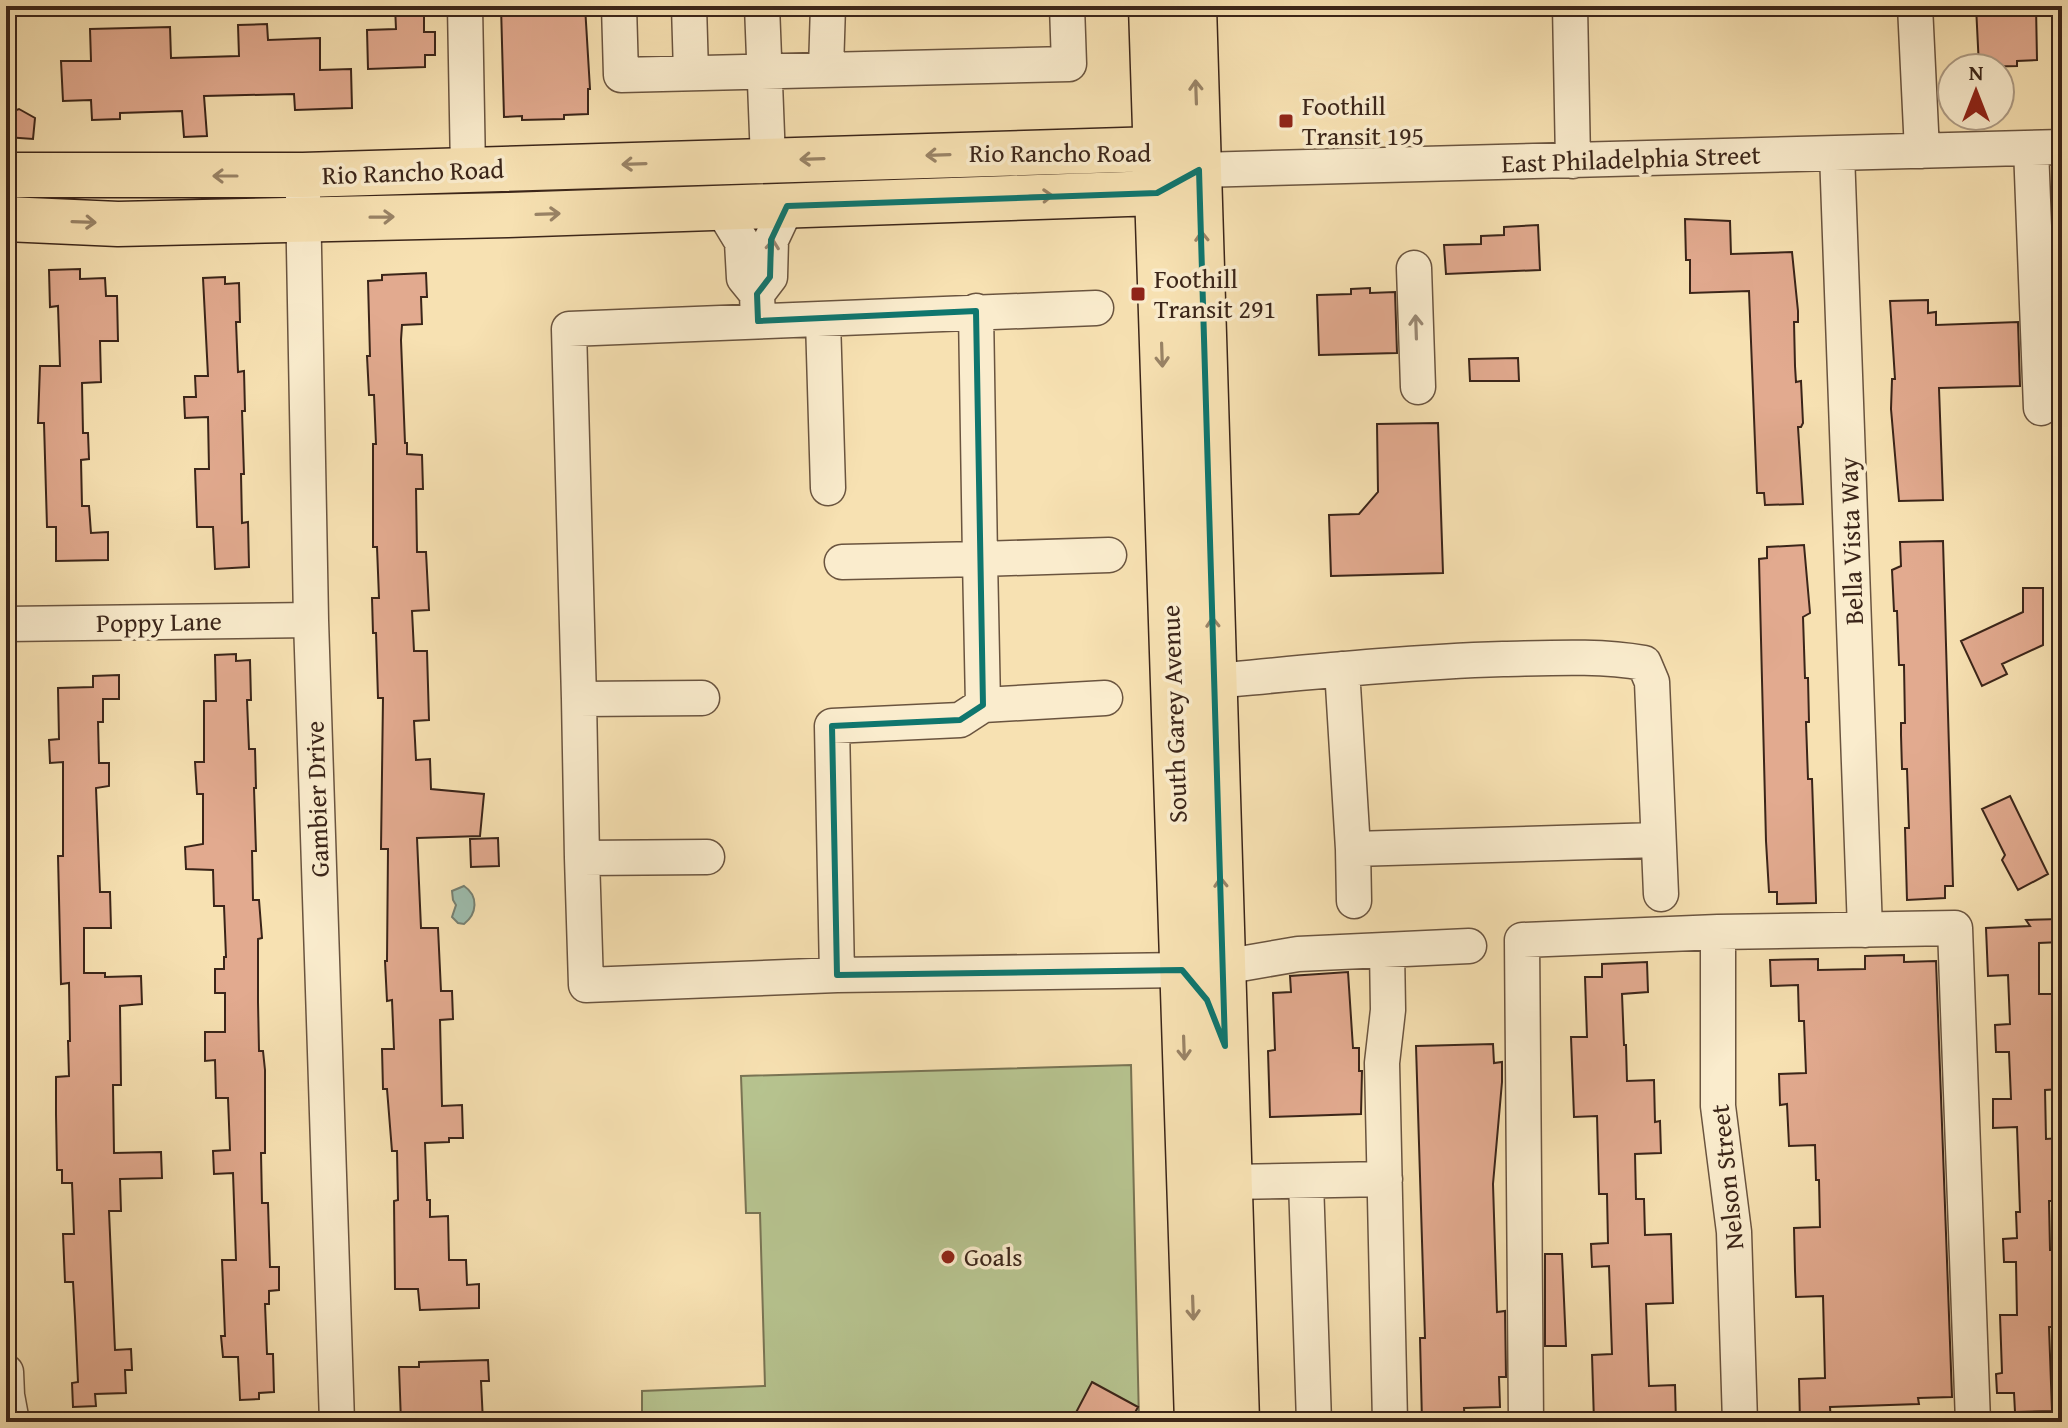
<svg xmlns="http://www.w3.org/2000/svg" width="2068" height="1428" viewBox="0 0 2068 1428" font-family="'Gentium Book Plus',serif">
  <style>
    .green { fill: #b7c490; stroke: #797454; stroke-width: 2 }
    .water { fill: #9dbdae; stroke: #768072; stroke-width: 2 }
    .building { fill: #e2aa8f; stroke: #3b2519; stroke-width: 2 }
    .lines { fill: none; stroke-linecap: round; stroke-linejoin: round }
    .minor-casing { stroke: #6a543f; stroke-width: 37 }
    .major-casing { stroke: #3b2519; stroke-width: 47 }
    .minor { stroke: #faeccd; stroke-width: 34 }
    .major { stroke: #f7e1b2; stroke-width: 44 }
    .oneway { stroke: #998366 }
    .oneway2 { stroke: #9a8873 }
    .marked { fill: none; stroke: #0f766e; stroke-width: 6; stroke-linejoin: round }
    .poi-dot { fill: #8f2418; stroke: #faeccd; stroke-width: 3 }
    .labels { text-anchor: middle; stroke-width: 7; stroke-linejoin: round; paint-order: stroke }
    .poi-label { font-size: 26px; fill: #3b2519; stroke: #faeccd; text-anchor: start }
    .street-label { font-size: 26px; fill: #3b2519; stroke: #faeccd }
  </style>
  <rect width="100%" height="100%" fill="#f7e1b2"/>
  <filter id="stains"><feTurbulence type="fractalNoise" baseFrequency=".0025" numOctaves="4"/><feColorMatrix values="0 0 0 0 .2 0 0 0 0 .09 0 0 0 0 .02 0 0 0 .5 -.17"/></filter>
  <radialGradient id="worn" r=".72"><stop offset=".6" stop-color="#630" stop-opacity="0"/><stop offset="1" stop-color="#630" stop-opacity=".3"/></radialGradient>
  <path class="green" d="M1131,1065L1139,1422H642V1391L765,1386L760,1213H746L741,1076Z"/>
  <path class="water" d="M464,886C479,896 477,914 464,924L458,923L452,917L456,905L453,900L452,891Z"/>
  <path class="building" d="M395,6H424V32H435V55H425V67L368,69L367,30L396,29Z
    M501,6H585L590,89H588V114L564,115V119L522,120V116L504,117Z
    M1976,6H2036L2037,60L2017,61V66L1979,67Z
    M267,24L268,40L320,38V70L351,69L352,108L295,110L294,94L204,96L207,136L184,137L182,111L120,113V119L92,120L91,100L63,101L61,61H91L90,29L170,27L171,58L239,56L238,25Z
    M19,109L35,118L33,139L6,137V114Z
    M1685,219L1730,221L1731,254L1792,252L1798,311V322H1794L1795,366L1796,382L1801,381L1803,423L1801,427H1798L1803,504L1765,505L1764,493H1757L1749,291L1690,293V260H1686Z
    M1538,225L1540,270L1446,274L1444,245L1481,244V236L1504,235V227Z
    M80,269V279L105,278L106,296H117L118,341H100L101,382L82,383L83,433H88L89,459L81,460L82,506H89L91,533L108,532V560L56,561V527H47L44,423H38L40,366H60L58,306L50,307L49,270Z
    M426,273L427,297H421L422,324L402,325L401,340L405,443H407V454L422,455L423,489H416L417,552H426L429,610L412,611L414,651H427L429,720L414,721L416,760L430,759L431,789L484,794L480,836L417,838L421,928H438L441,991H452L453,1019L440,1020L442,1106L462,1105L463,1138H449V1142L425,1143L427,1200H430V1217L448,1216L449,1260H466L467,1285L479,1284V1308L420,1310L418,1289H395L394,1201L398,1200L397,1151H392L387,1089H383L382,1049H394L392,1000L387,1001L385,961H387L388,849H381L383,698H378L376,633H373L372,598H379L377,547H373V444H376L374,395H369L367,356H370L368,281L382,280V275Z
    M225,277V284L239,283L240,322H236L238,372L244,371L245,411H242L244,474H241L242,523L248,522L249,567L215,569L213,527H197L195,469H209L208,417L185,418L184,397H196L195,376H208L203,278Z
    M1370,288V293L1395,292L1397,353L1319,355L1317,295L1351,294V289Z
    M1928,300V313L1936,312V325L2018,322L2020,386L1939,388L1943,500L1899,501L1891,409L1892,379H1895L1890,301Z
    M1518,358L1519,381H1470L1469,359Z
    M1438,423L1443,573L1331,576L1329,515L1359,514L1378,492L1377,424Z
    M1943,541L1953,886H1945V898L1907,900L1905,828H1909L1907,769H1902L1901,735V723H1905L1904,665H1899L1897,611H1894L1892,570L1901,566L1900,542Z
    M1804,545L1810,613L1803,617L1805,678H1808L1809,722H1806L1808,779H1812L1816,899V903L1777,904V892H1769L1766,841L1759,559L1767,558V547Z
    M2023,588H2043V645L2002,664L2007,674L1982,686L1961,641L2023,612Z
    M236,654V661L250,660L251,700H247L249,749H255L256,788H254L256,851H252L253,900H259L262,938L258,939V1002L259,1051H263L265,1070V1153H261L262,1203H268L270,1267H279V1290L269,1291V1304H265L267,1354H273L274,1392L259,1393V1399L240,1400L238,1357H223L221,1336H225L222,1260H236L233,1173L214,1174L213,1151L230,1150L228,1098H216L215,1060L205,1061V1032H225V993H215V969H224V957H226L224,906H214L213,870L186,869L185,847L203,844V794H197L195,762H204V701H216L215,655Z
    M119,675V699H103V722H98L99,763H109V786L96,788L100,892H110L111,928H84V973H105V977L141,976L142,1004L120,1006L121,1085H113L114,1153L161,1152L162,1178L120,1179L121,1211H109L115,1350L131,1349L132,1370H125L126,1393L95,1394L96,1406L73,1407L72,1383L78,1382L75,1317L73,1282H65L63,1234H74L72,1183H62V1170H57L56,1114V1077L69,1076L68,1041H70L69,983L61,984L58,856H63V762L50,763L49,740L59,739L58,688L93,687V676Z
    M2010,796L2048,874L2018,890L2002,860L2005,855L1982,809Z
    M498,838L499,866L471,867L470,839Z
    M2060,919L2061,942L2039,943V994H2053L2054,1033H2062V1089L2045,1090L2046,1139L2060,1138L2062,1154V1201H2049L2050,1250H2062V1306H2052V1327H2049L2052,1411L2015,1412L2014,1393H1997L1996,1374L2002,1373L2000,1315H2017L2016,1262H2004L2003,1239L2017,1238L2016,1212H2020L2017,1127L1993,1128V1099H2011L2009,1052H1996L1995,1025L2010,1024L2008,975L1988,976L1986,928L2030,926L2026,920Z
    M1904,955V962L1936,961L1952,1397L1918,1398L1919,1404L1830,1407L1831,1422H1800L1799,1379L1825,1378L1823,1296L1796,1297L1795,1271L1794,1228L1820,1227L1819,1180H1816L1815,1145L1789,1146L1787,1104L1780,1105L1779,1074L1806,1073L1804,1021H1799L1798,985L1771,986L1770,960L1818,959V970L1865,969V956Z
    M1647,962L1648,992L1622,994L1624,1045H1626L1627,1081L1654,1080L1655,1122L1660,1121L1661,1153L1635,1154L1636,1199H1644L1645,1235L1671,1234L1673,1303L1646,1304L1649,1386L1675,1385L1676,1422H1594L1592,1355L1612,1354L1609,1266L1592,1267L1591,1244L1608,1243L1607,1194H1599L1597,1116L1574,1117L1571,1037H1587L1585,977H1602V964Z
    M1348,972L1353,1048H1359V1071H1362L1361,1114L1270,1117L1268,1051L1275,1050L1273,993L1291,992L1290,976Z
    M1493,1044L1494,1063L1502,1062V1082L1493,1184L1497,1312L1505,1311L1506,1377H1499L1500,1407L1464,1408L1465,1422H1422L1420,1338H1425L1416,1046Z
    M1545,1254H1562L1566,1346H1545Z
    M488,1360L489,1381H481L483,1422H401L399,1367H419V1362Z
    M1092,1382L1138,1407L1130,1422H1071Z"/>
  <g class="lines">
    <g class="minor-casing">
      <path id="minor" d="M465,6L468,170
        M619,6L621,75L1069,64L1067,6
        M689,6L691,73
        M762,6L768,160
        M1570,6L1573,161
        M1915,6L1922,151
        M826,69L828,6
        M2031,148L2041,408
        M1837,153L1865,930
        M1199,170L2062,147
        M303,196L311,620L337,1422
        M722,209L742,242L744,278L757,294L758,321
        M1414,268L1418,387
        M757,294L770,277L771,240L787,206
        M823,320L828,488
        M842,562L980,559L976,311
        M6,624L311,620
        M1342,669L1353,849L1658,840
        M1215,681C1311,672 1407,662 1503,659C1550,658 1598,655 1644,663L1652,682L1661,894
        M702,698L579,699L569,329L1096,308
        M579,699L582,858L707,857
        M983,705L1105,698
        M1353,849L1354,901
        M582,858L586,985L837,975L832,726L960,720L983,705L980,559L1109,555
        M1718,932V1106L1734,1232L1740,1422
        M1387,950L1388,1010L1382,1063L1390,1422
        M1223,967L1298,954L1469,946
        M837,975L1182,970
        M1306,1181L1314,1422
        M1230,1182L1385,1179
        M6,1372L7,1395L12,1422
        M1526,1422L1522,940L1718,932L1955,928L1973,1422"/>
    </g>
    <g class="major-casing">
      <path id="major" d="M1151,6L1197,1422
        M1194,6L1237,1422
        M6,175H303L1156,149L1183,162
        M6,219L118,224L508,215L1157,193L1183,179"/>
    </g>
    <use href="#minor" class="minor"/>
    <use href="#major" class="major"/>
  </g>
  <defs><path id="oneway-shaft" d="M-6 0H5M1.5-3L5.5 0L1.5 3" fill="none" stroke-width="1.6" stroke-linecap="round" stroke-linejoin="round" transform="scale(2)"/></defs>
  <g class="oneway">
    <use href="#oneway-shaft" transform="translate(1196 92) rotate(-92)"/>
    <use href="#oneway-shaft" transform="translate(938 155) rotate(178)"/>
    <use href="#oneway-shaft" transform="translate(812 159) rotate(178)"/>
    <use href="#oneway-shaft" transform="translate(634 164) rotate(178)"/>
    <use href="#oneway-shaft" transform="translate(225 176) rotate(-180)"/>
    <use href="#oneway-shaft" transform="translate(1041 196) rotate(-2)"/>
    <use href="#oneway-shaft" transform="translate(548 214) rotate(-2)"/>
    <use href="#oneway-shaft" transform="translate(382 217) rotate(-1)"/>
    <use href="#oneway-shaft" transform="translate(84 222) rotate(2)"/>
    <use href="#oneway-shaft" transform="translate(1202 243) rotate(-92)"/>
    <use href="#oneway-shaft" transform="translate(1162 355) rotate(88)"/>
    <use href="#oneway-shaft" transform="translate(1213 629) rotate(-92)"/>
    <use href="#oneway-shaft" transform="translate(1221 889) rotate(-92)"/>
    <use href="#oneway-shaft" transform="translate(1184 1048) rotate(88)"/>
    <use href="#oneway-shaft" transform="translate(1193 1308) rotate(88)"/>
  </g>
  <g class="oneway2">
    <use href="#oneway-shaft" transform="translate(772 251) rotate(-85)"/>
    <use href="#oneway-shaft" transform="translate(1416 327) rotate(-92)"/>
  </g>
  <path class="marked" d="M1199,170L1225,1046L1207,1000L1182,970L837,975L832,726L960,720L983,705L976,311L758,321L757,294L770,277L771,240L787,206L1157,193Z"/>
  <g class="poi-dot">
    <rect x="1278" y="113" width="16" height="16" rx="4"/>
    <rect x="1130" y="286" width="16" height="16" rx="4"/>
    <circle cx="948" cy="1257" r="8"/>
  </g>
  <g class="labels">
    <g class="poi-label">
      <text x="1302" y="115">Foothill<tspan x="1302" dy="30">Transit 195</tspan></text>
      <text x="1154" y="288">Foothill<tspan x="1154" dy="30">Transit 291</tspan></text>
      <text x="964" y="1266">Goals</text>
    </g>
    <g class="street-label">
      <text x="1060" y="162">Rio Rancho Road</text>
      <text transform="translate(1631 159) rotate(-2)" y="9">East Philadelphia Street</text>
      <text transform="translate(413 172) rotate(-2)" y="9">Rio Rancho Road</text>
      <text transform="translate(1851 541) rotate(-92)" y="9">Bella Vista Way</text>
      <text transform="translate(159 622) rotate(-1)" y="9">Poppy Lane</text>
      <text transform="translate(1174 714) rotate(-92)" y="9">South Garey Avenue</text>
      <text transform="translate(317 799) rotate(-92)" y="9">Gambier Drive</text>
      <text transform="translate(1727 1177) rotate(-96)" y="9">Nelson Street</text>
    </g>
  </g>
  <rect width="2068" height="1428" fill="none" stroke="#f7e1b2" stroke-width="32"/>
  <rect x="8" y="8" width="2052" height="1412" fill="none" stroke="#3b2519" stroke-width="4"/>
  <rect x="16" y="16" width="2036" height="1396" fill="none" stroke="#3b2519" stroke-width="2"/>
  <g transform="translate(1976 92)"><circle r="38" fill="#faeccd" stroke="#ae9c85" stroke-width="2"/>
  <path d="M0-6L14 30L0 20L-14 30Z" fill="#8f2418"/>
  <text y="-12" font-size="22" font-weight="bold" text-anchor="middle" fill="#3b2519">N</text>
  </g>
  <rect width="100%" height="100%" filter="url(#stains)"/>
  <rect width="100%" height="100%" fill="url(#worn)"/>
</svg>
